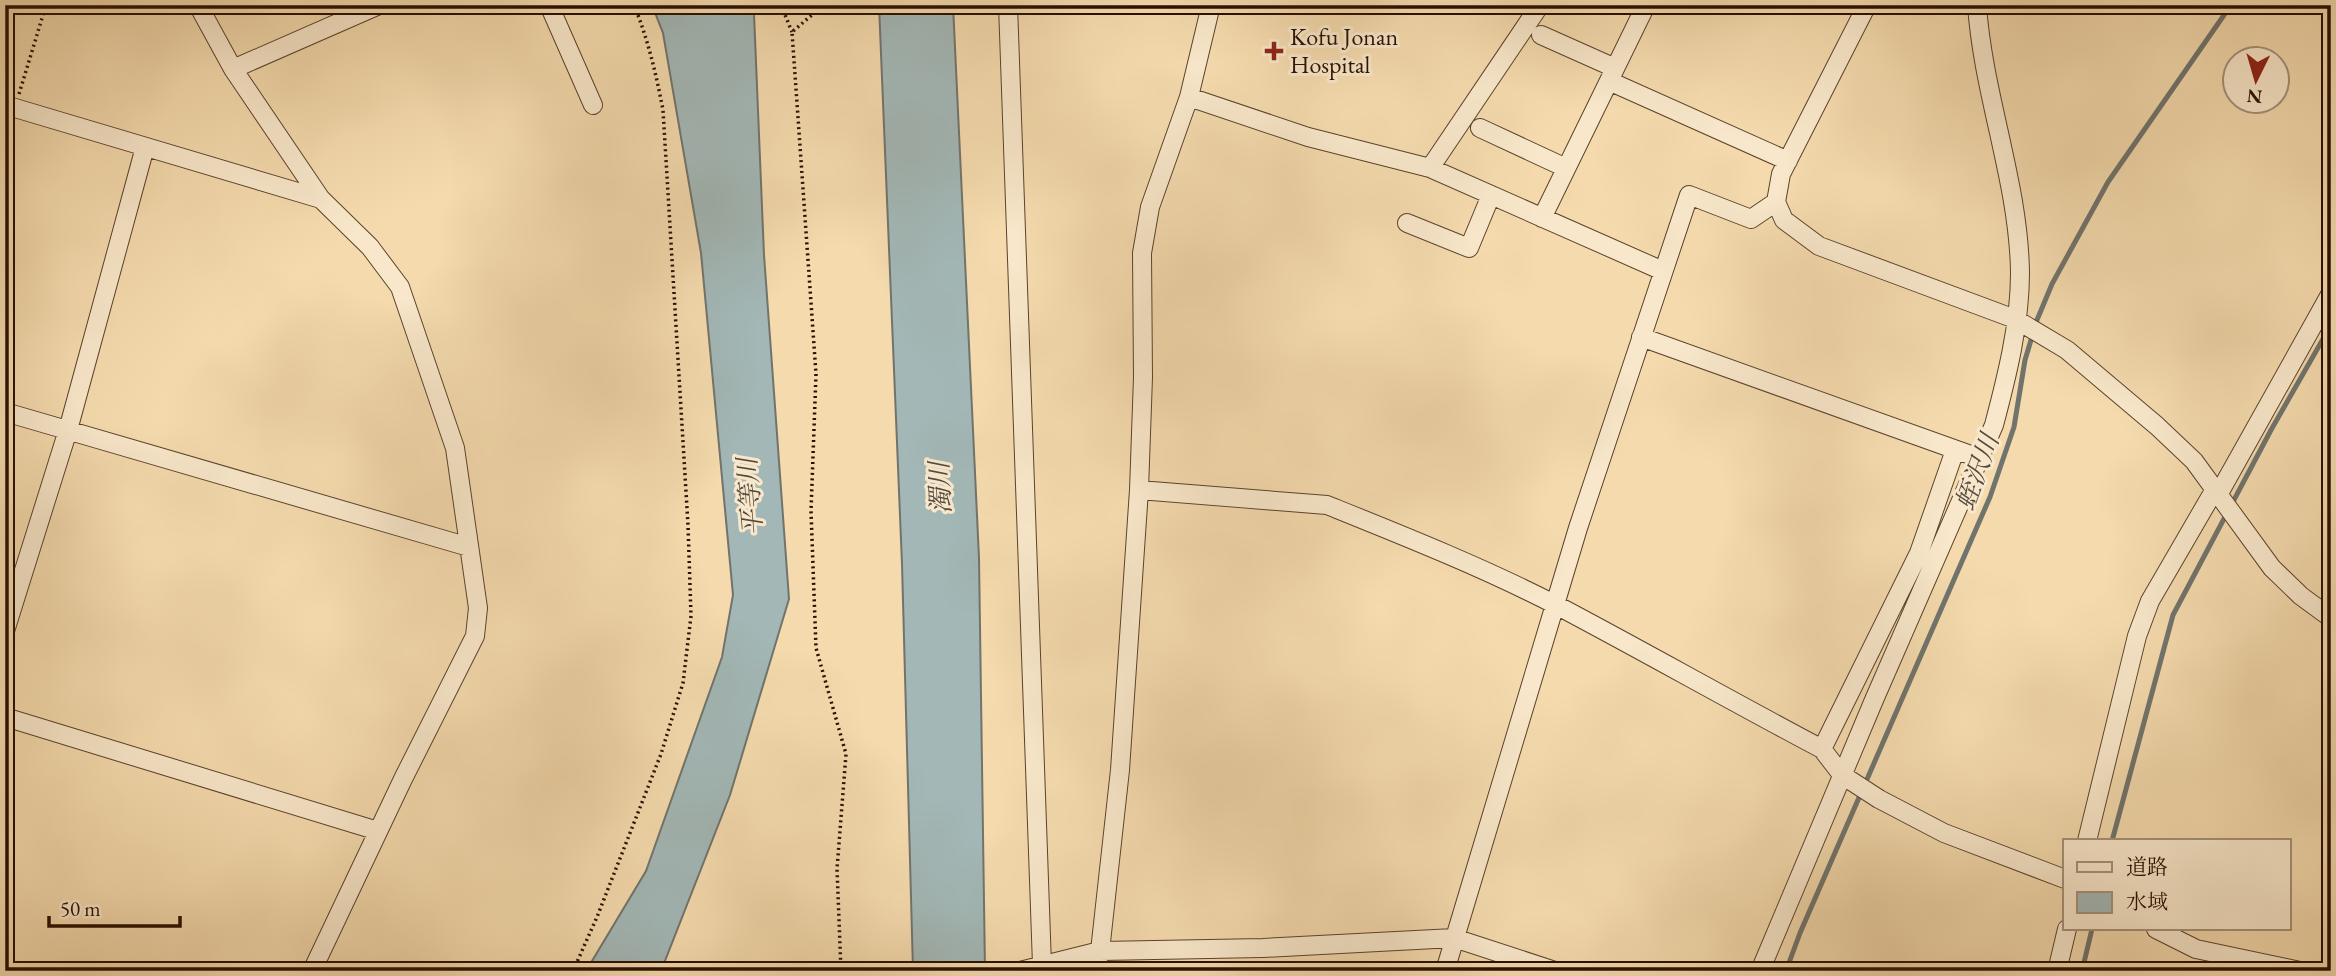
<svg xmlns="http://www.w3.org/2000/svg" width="2336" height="976" viewBox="0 0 2336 976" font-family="'EB Garamond','Noto Serif JP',serif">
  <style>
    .water { fill: #a2b7b6; stroke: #71746d; stroke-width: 2 }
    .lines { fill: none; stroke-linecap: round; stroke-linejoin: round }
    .stream { stroke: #71746d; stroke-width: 5 }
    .minor-casing { stroke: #5b422b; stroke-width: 20 }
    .path { stroke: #280f00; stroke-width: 3.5; stroke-dasharray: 2 3.5; stroke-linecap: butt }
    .minor { stroke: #f8e7ca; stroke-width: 18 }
    .poi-dot { fill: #8f2418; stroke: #f8e7ca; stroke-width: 2.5 }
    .labels { text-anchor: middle; stroke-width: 6; stroke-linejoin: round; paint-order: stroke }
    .poi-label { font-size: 24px; fill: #280f00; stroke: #f8e7ca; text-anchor: start }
    .water-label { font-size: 26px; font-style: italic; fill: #534a40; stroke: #f8e7ca }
  </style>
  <rect width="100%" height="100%" fill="#f4daad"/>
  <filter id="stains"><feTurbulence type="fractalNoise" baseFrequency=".00286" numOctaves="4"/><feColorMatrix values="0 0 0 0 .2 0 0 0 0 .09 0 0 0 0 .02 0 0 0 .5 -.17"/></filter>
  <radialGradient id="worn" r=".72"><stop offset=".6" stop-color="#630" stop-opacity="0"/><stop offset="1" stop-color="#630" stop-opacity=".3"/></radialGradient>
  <path class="water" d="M652,5H750L754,14L764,255L789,599L730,795L661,971H586L646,871L722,657L733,595L701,253L663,33Z
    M879,5H953L979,558L985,971H913L902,564Z"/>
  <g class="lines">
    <path class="stream" d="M2112,841L2173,615L2271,430L2331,325
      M1786,971L1800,933L1990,497L2014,427L2025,360L2037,320L2052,284L2108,182L2231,5
      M2082,971L2092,929"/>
    <g class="minor-casing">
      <path id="minor" d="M198,5L233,69L321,199L370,247L400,287L455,448L478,608L475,636L403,779L312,971
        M549,5L593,105
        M1008,5L1042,965
        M1867,5L1781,174L1776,202L1784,220L1819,246L2015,319L2067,350L2157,426L2194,461L2272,568L2301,596L2331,618
        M1541,35L1615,68
        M233,69L379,5
        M1609,81L1788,161
        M1189,97L1308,137L1430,168L1663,271
        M5,105L321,199
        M1480,128L1566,168
        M1430,168L1540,5
        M1542,218L1646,5
        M1407,223L1469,248L1491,195
        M1641,337L1979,458
        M5,412L469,547
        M1139,490L1327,505C1404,536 1482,567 1556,605C1645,652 1733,702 1822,749L1842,775L1879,799L1944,833L2065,879
        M2218,495L2331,293
        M5,631L68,430L145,147
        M5,717L378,831
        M1822,749L1919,553L1955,450
        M2087,841L2137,636L2150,601L2215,489
        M2156,929L2196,949L2300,971
        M1020,971L1100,951L1263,948L1454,938L1555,971
        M1095,971L1100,951L1120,770L1139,490L1143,377L1142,253L1150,207L1189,97L1211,5
        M1445,971L1578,528L1689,195L1751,219L1776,202
        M1760,971L1874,700L1994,425C2007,376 2020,324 2020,273C2019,183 1983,95 1977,5
        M2057,971L2067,929"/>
    </g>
    <path class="path" d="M781,5L792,32
      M813,5V14L792,32L816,374L811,511L816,648L846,754L837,869L841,971
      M19,94L46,5
      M573,971L597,917L661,754L683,683L691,616L688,525L663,110C656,74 648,39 634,5"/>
    <use href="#minor" class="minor"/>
  </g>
  <path class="poi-dot" d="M1270.5 40.5h7v7h7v7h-7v7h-7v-7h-7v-7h7z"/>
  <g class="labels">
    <g class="poi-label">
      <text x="1290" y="45">Kofu Jonan<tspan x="1290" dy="28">Hospital</tspan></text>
    </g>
    <g class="water-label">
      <text transform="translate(1977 472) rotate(-70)" y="9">蛭沢川</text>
      <text transform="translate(940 488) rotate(-93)" y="9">濁川</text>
      <text transform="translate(750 497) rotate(-95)" y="9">平等川</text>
    </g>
  </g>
  <rect width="2336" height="976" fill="none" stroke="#f4daad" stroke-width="28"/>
  <rect x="7" y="7" width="2322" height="962" fill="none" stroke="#280f00" stroke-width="3.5"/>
  <rect x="14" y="14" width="2308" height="948" fill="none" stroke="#280f00" stroke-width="2"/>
  <rect x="2063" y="839" width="228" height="91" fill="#f8e7ca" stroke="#a59179" stroke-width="2"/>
  <rect x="2077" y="862" width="35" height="10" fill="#f8e7ca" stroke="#a59179" stroke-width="2"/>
  <text x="2126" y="874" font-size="21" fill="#280f00">道路</text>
  <rect x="2077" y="892" width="35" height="21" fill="#a2b7b6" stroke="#a59179" stroke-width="2"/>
  <text x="2126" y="909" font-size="21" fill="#280f00">水域</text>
  <g transform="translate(2256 80) rotate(185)"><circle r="33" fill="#f8e7ca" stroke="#a59179" stroke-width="2"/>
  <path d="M0-5L12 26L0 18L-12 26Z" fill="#8f2418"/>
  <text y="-10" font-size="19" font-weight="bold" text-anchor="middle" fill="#280f00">N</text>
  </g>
  <path d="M49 916v10h131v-10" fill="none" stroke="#280f00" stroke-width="3.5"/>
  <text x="60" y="916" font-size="21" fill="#280f00" stroke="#f8e7ca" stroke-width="5" paint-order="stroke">50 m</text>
  <rect width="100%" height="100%" filter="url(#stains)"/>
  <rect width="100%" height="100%" fill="url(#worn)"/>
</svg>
